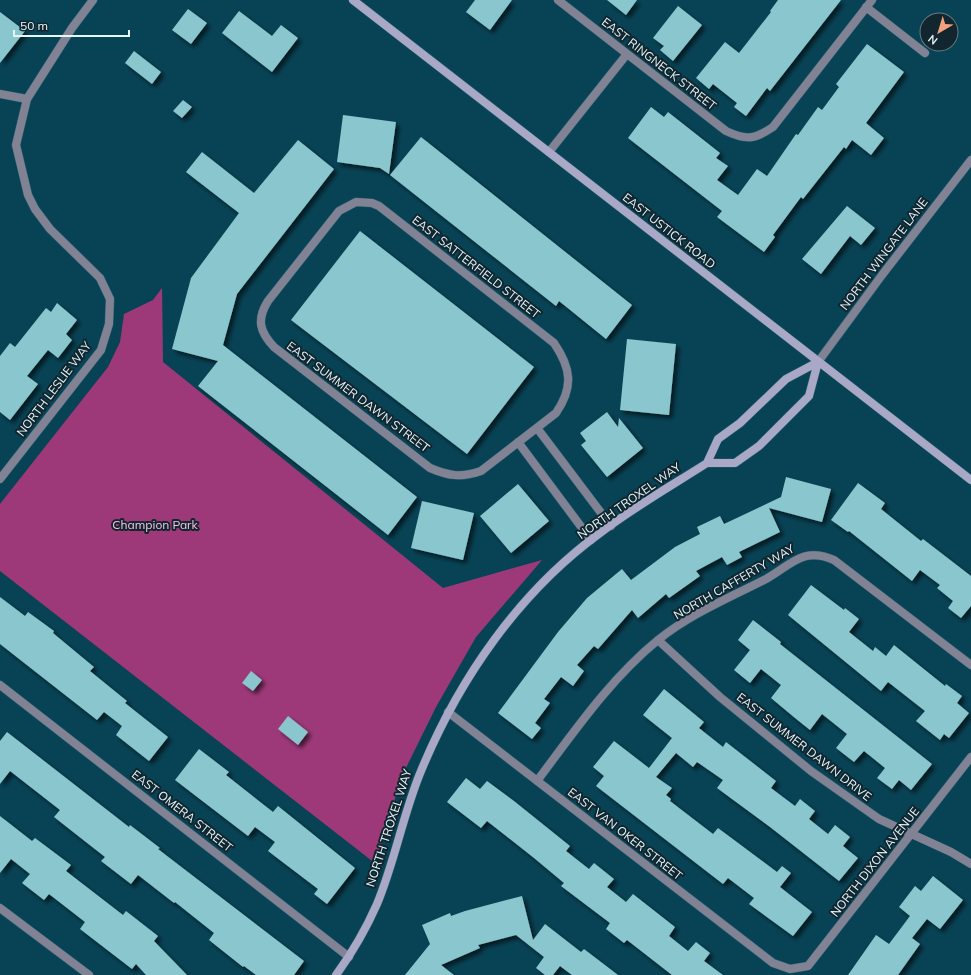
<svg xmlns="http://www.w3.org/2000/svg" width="971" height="975" viewBox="0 0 971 975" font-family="Mulish,sans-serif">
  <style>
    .green { fill: #9e3979 }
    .building { fill: #89c6cd; filter: url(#shadow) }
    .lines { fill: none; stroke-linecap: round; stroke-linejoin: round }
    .street-casing { stroke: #2c6070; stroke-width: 9 }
    .secondary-casing { stroke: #2c6070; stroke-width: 9 }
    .street { stroke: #828295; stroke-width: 8 }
    .secondary { stroke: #a9a9c7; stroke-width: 8 }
    .labels { text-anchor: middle; stroke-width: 4; stroke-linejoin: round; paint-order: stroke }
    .street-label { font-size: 12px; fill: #e6f6fc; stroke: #11262e }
    .park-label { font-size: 12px; fill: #fbc0e0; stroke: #11262e }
  </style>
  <defs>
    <filter id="shadow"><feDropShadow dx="3.5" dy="3.5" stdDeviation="2" flood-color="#0009"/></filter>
  </defs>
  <rect width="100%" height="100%" fill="#084355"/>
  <path class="green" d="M162,288L163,362L443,588L542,560L476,637L436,707L401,778L376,864L0,571V504L108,367L120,342L124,314L153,300Z"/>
  <path class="building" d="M475,0H512L490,30L466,12Z
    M607,0H637L626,15Z
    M778,0H841L770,91L767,88L746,116L734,107L737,103L713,84L709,89L696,78L725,42L739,53L771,12L770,11Z
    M678,6L702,25L673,61L660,50L664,46L653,38Z
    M188,9L207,23L191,44L172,30Z
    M239,11L272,36L281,25L298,38L272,72L222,33Z
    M0,12L25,31L0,63Z
    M867,44L904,72L866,123L884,138L871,155L852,140L846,149L844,147L803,199L801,197L773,235L775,237L764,252L717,217L722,211L628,138L651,107L664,117L668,112L720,153L716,158L728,166L717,180L738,195L757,169L767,176L796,134L798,135L818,107L822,110L839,87L836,84Z
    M134,51L161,72L152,84L125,63Z
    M183,100L192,107L182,118L173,111Z
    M343,115L396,122L389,174L380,168L337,162Z
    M421,137L632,305L606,339L559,301L556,306L390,175Z
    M298,140L334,169L237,294L223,345L417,497L388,535L198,386L218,361L172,349L191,278L239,213L186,172L202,152L254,193Z
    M847,206L875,228L861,245L850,236L821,274L802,259Z
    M360,231L534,367L467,454L291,320Z
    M57,303L77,320L66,334L72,340L58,358L48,350L27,376L38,384L10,420L0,412V356L10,343L15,347L46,308L51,312Z
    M627,339L676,344L669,415L620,410Z
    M607,412L618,427L619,418L643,448L607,477L581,445L586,441L580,433Z
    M786,477L831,489L822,522L769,508L780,532L739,552L742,557L727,565L722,557L696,571L700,576L669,598L666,594L638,618L632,610L598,649L594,646L577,665L584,671L573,686L561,677L544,699L550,703L535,723L541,728L532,739L498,713L558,632L587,598L622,569L631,580L675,547L700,534L697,527L720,516L724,524L781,497Z
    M858,483L885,503L881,509L921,541L923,539L971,576V606L961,618L948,608L953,601L937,588L940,585L920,570L912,581L849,531L848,532L831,520Z
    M518,484L549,521L511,553L480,516Z
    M422,501L474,513L463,560L411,548Z
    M811,585L844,610L845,608L859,619L849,632L873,651L875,647L886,656L894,645L945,686L946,684L962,696L957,703L969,713L949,738L944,734L940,740L916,721L925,711L888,682L881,691L788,615Z
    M0,597L25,616L28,612L54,631L53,633L94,667L90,671L127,701L125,703L168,737L149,761L116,735L122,726L104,712L97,720L0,644Z
    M753,620L781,642L780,644L932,764L911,790L899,780L892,789L877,778L885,768L864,751L854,762L836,748L847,734L822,714L810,730L795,718L771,698L781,685L761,669L750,683L734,670L750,650L738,640Z
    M251,671L262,680L253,691L242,683Z
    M664,689L704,722L699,728L723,747L726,742L776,781L771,788L795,806L800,799L815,811L809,819L828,834L835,825L850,837L843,846L858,858L839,881L770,827L717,788L723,780L697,762L693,767L676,753L656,777L672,788L666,795L671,799L670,801L713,834L718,828L777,872L782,866L791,873L780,887L812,912L793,936L749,904L754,898L728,878L723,884L596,786L604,776L593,767L614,741L649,768L672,738L643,715Z
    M288,716L308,732L298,745L278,729Z
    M7,732L129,827L130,825L160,848L158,849L304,961L294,975H256L244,966L243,967L209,940L214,933L175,902L174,903L138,875L131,884L101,861L105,857L54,817L60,810L10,771L0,784V741Z
    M199,749L229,772L226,775L273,812L278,806L355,868L327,904L314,894L318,889L268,851L275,842L255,827L248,836L175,780Z
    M466,778L480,789L487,781L514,801L570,846L566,851L589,869L594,863L614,879L607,887L626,902L633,894L675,927L669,936L688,951L696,942L710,953L704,961L723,975H672L627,940L624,943L606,929L610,923L561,886L564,883L534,858L487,821L481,828L447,802Z
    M0,816L32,841L35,838L71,865L66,871L123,915L126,911L158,936L154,941L187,975H146L136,964L132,969L80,929L85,922L49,894L44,900L22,883L30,874L11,859L0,873Z
    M933,876L963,900L940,929L927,919L912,938L920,944L898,975H848L876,935L889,944L910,916L899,907L915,886L921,891Z
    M522,896L533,940L545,924L581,952L584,949L618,975H572L560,966L553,975H545L536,968L544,957L516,935L478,945L480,948L441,965L454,975H405L430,944L422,925L450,913L451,916L465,911Z"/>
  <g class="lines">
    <g class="street-casing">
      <path id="street" d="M558,0L726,131C747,141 755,139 773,127L872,0
        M866,7L925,53
        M0,94L27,99
        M549,152L627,54
        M356,202L372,203L379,206L554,343C571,368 574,387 556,413L481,471C461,478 449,476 430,468L274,347C260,332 256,320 268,301L339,211Z
        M818,362L882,275L971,160
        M537,428L611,526
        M518,442L591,540
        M0,479L101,350L109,324L110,299L100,278L50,229L35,209L28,195L16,145L27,99L72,28L93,0
        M658,640L720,697L811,771L879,819L951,852L971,864
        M0,685L349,957
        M448,712L773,963L790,969L808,966L971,757
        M537,781C574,732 610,679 658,640C690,614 729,598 766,579C791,565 803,546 834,560L971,665
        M0,908L89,975"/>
    </g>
    <g class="secondary-casing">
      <path id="secondary" d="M353,0L971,480
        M818,362L809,396L759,446L735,463H707L718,439L740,423L786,379Z
        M336,975C352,953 366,929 377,904C395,861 403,814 421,771C459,679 519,592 600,533C634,507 671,486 707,463"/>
    </g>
    <use href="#street" class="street"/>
    <use href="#secondary" class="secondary"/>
  </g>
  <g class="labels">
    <g class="street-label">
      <text transform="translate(659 64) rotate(38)" y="4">EAST RINGNECK STREET</text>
      <text transform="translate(669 231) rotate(38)" y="4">EAST USTICK ROAD</text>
      <text transform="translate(884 254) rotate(-53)" y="4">NORTH WINGATE LANE</text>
      <text transform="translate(476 267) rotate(38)" y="4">EAST SATTERFIELD STREET</text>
      <text transform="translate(54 389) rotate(-53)" y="4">NORTH LESLIE WAY</text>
      <text transform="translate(358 397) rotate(37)" y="4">EAST SUMMER DAWN STREET</text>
      <text transform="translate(629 501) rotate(-35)" y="4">NORTH TROXEL WAY</text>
      <text transform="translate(734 582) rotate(-30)" y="4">NORTH CAFFERTY WAY</text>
      <text transform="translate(804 747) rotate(38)" y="4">EAST SUMMER DAWN DRIVE</text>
      <text transform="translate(182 811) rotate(38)" y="4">EAST OMERA STREET</text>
      <text transform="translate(389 828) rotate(-72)" y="4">NORTH TROXEL WAY</text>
      <text transform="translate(625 834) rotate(38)" y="4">EAST VAN OKER STREET</text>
      <text transform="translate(875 862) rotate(-52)" y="4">NORTH DIXON AVENUE</text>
    </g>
    <g class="park-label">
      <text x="155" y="529">Champion Park</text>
    </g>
  </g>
  <g transform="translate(939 32) rotate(218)"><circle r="19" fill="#11262e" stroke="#667980"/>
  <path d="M0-3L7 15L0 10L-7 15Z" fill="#f1a17d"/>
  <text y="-6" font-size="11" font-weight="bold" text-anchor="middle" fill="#e6f6fc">N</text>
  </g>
  <path d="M14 30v6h115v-6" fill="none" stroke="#e6f6fc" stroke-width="2"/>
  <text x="20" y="30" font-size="12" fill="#e6f6fc" stroke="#11262e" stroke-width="3" paint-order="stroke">50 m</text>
</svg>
